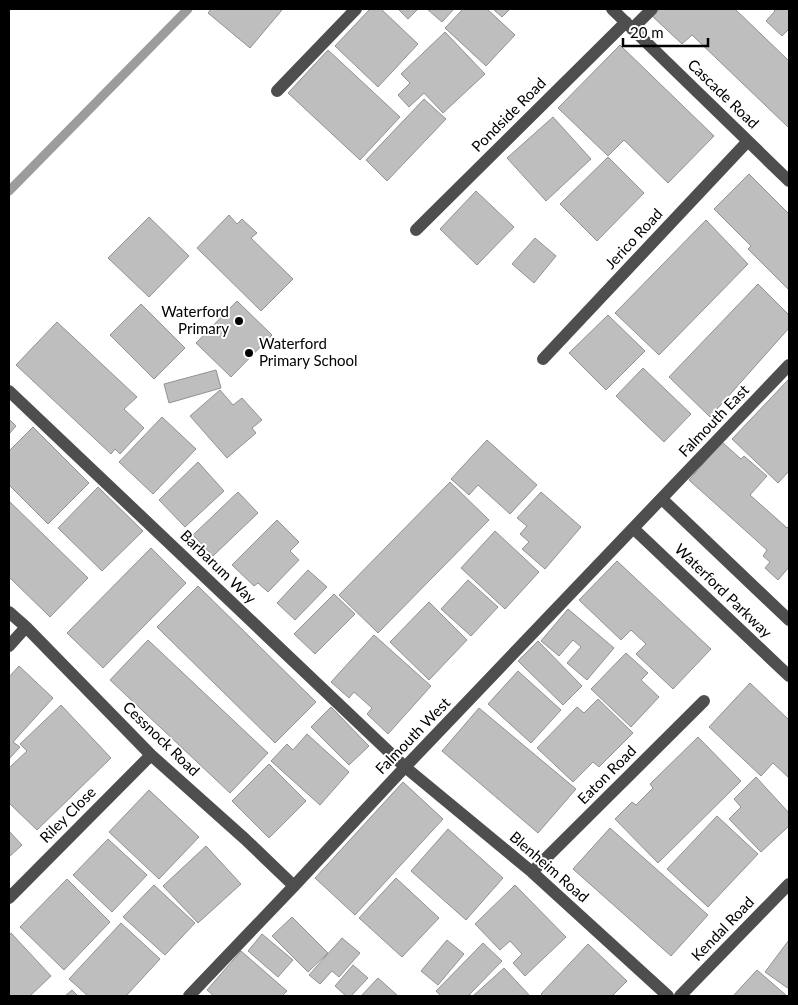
<svg xmlns="http://www.w3.org/2000/svg" width="798" height="1005" viewBox="0 0 798 1005" font-family="Lato,sans-serif">
  <style>
    .lines { fill: none; stroke-linecap: round; stroke-linejoin: round }
    .stream { stroke: #9c9c9c; stroke-width: 9 }
    .building { fill: #bebebe; stroke: #929292 }
    .minor { stroke: #4e4e4e; stroke-width: 12 }
    .poi-dot { fill: #000; stroke: #fff; stroke-width: 2 }
    .labels { text-anchor: middle; stroke-width: 4; stroke-linejoin: round; paint-order: stroke }
    .street-label { font-size: 15px; fill: #000; stroke: #fff }
    .poi-label { font-size: 15px; fill: #000; stroke: #fff; text-anchor: end }
  </style>
  <rect width="100%" height="100%" fill="#fff"/>
  <g class="lines">
    <path class="stream" d="M9,191L188,9"/>
  </g>
  <path class="building" d="M211,9H281L282,10L250,48L208,13Z
    M370,9H381L418,44L378,87L335,46Z
    M398,9H418L408,19Z
    M427,9H454L442,22Z
    M463,9H487L515,35L486,66L445,28Z
    M493,9H510L502,17Z
    M657,9H735L789,61V128L692,35L682,44L651,15Z
    M773,9H789V29L782,36L766,21L775,11Z
    M445,32L485,74L443,113L424,93L409,107L398,95L410,83L401,74Z
    M620,45L714,136L668,183L624,140L608,156L558,108Z
    M328,50L400,117L360,160L288,93Z
    M424,99L446,119L387,181L366,160Z
    M553,117L591,159L546,201L507,158Z
    M608,157L644,193L597,241L560,204Z
    M749,174L789,214V290L748,249L751,246L714,209Z
    M476,191L514,227L477,265L440,229Z
    M229,215L237,224L242,219L257,233L251,238L293,279L261,311L197,248Z
    M149,217L189,256L149,297L108,258Z
    M706,220L748,264L659,355L615,313Z
    M535,238L556,256L534,283L512,264Z
    M758,284L789,315V328L710,417L669,377Z
    M237,301L272,335L231,377L196,343Z
    M141,304L185,348L154,379L110,335Z
    M608,315L645,351L606,390L569,353Z
    M57,322L137,397L124,409L144,428L120,454L115,449L111,454L16,365Z
    M643,368L691,414L664,442L616,396Z
    M216,370L221,388L169,403L164,384Z
    M789,379V471L778,483L732,439Z
    M220,390L233,405L242,398L262,420L252,428L256,433L227,458L190,416Z
    M162,417L196,449L153,494L119,462Z
    M9,419L16,426L9,434Z
    M33,427L89,483L48,524L9,485V451Z
    M487,440L537,485L510,514L478,485L469,495L451,479Z
    M722,442L741,459L744,456L767,476L750,495L787,528L789,526V567L778,580L765,568L770,562L763,556L767,550L689,480Z
    M198,462L224,491L185,527L159,500Z
    M450,482L489,520L378,633L339,595Z
    M98,487L143,531L102,571L58,528Z
    M238,492L258,513L213,556L193,535Z
    M541,492L581,527L545,569L522,549L529,542L520,534L527,526L517,518Z
    M9,501L88,578L50,617L9,577Z
    M277,520L299,542L290,551L299,560L268,592L258,583L254,586L232,565Z
    M495,531L539,572L505,609L461,568Z
    M151,548L186,583L103,668L67,633Z
    M617,561L711,649L673,689L636,654L646,644L631,630L621,640L579,600Z
    M308,570L327,587L295,620L277,603Z
    M468,580L498,607L471,636L441,609Z
    M198,586L316,702L275,743L157,627Z
    M334,594L355,614L315,654L294,634Z
    M429,602L467,640L429,680L390,642Z
    M568,609L614,648L587,680L567,663L581,647L573,640L559,656L541,641Z
    M374,635L431,686L388,734L367,714L372,708L354,692L349,698L331,682Z
    M148,640L268,753L230,793L110,680Z
    M538,641L582,686L563,705L518,661Z
    M626,653L648,673L641,680L659,697L631,727L591,689Z
    M19,666L53,698L13,742L20,747L9,759V677Z
    M518,671L561,710L531,743L488,704Z
    M750,683L789,720V778L773,763L761,776L709,727Z
    M598,699L633,733L599,767L593,762L573,782L537,748L577,707L584,713Z
    M61,705L111,758L37,830L9,803V768L27,751L20,744Z
    M331,707L369,746L349,765L311,727Z
    M479,708L576,789L538,833L442,751Z
    M307,734L349,772L320,805L271,761L287,744L293,750Z
    M698,737L741,781L658,863L615,819L632,802L636,805L653,788L650,784Z
    M269,764L306,801L269,838L232,801Z
    M756,777L789,813V826L761,852L729,819L741,807L734,799Z
    M403,782L443,819L355,915L315,878Z
    M149,790L199,837L159,879L109,832Z
    M717,816L758,854L708,907L667,869Z
    M610,828L708,915L671,956L573,869Z
    M448,829L503,878L466,920L411,871Z
    M9,831L22,845L9,857Z
    M108,839L147,875L112,912L73,875Z
    M206,846L241,884L198,923L163,886Z
    M396,878L439,918L402,957L359,918Z
    M67,879L110,922L64,970L20,927Z
    M154,885L195,923L165,955L123,917Z
    M515,885L566,937L525,976L513,963L522,954L510,941L500,950L475,924Z
    M292,917L328,953L308,972L272,936Z
    M121,923L160,959L126,996H88L69,979Z
    M11,933L51,976L30,996H9V936Z
    M262,934L293,960L278,977L248,951Z
    M342,938L360,953L339,977L332,971L320,984L309,975Z
    M447,940L464,954L438,985L421,971Z
    M789,940V989L765,972Z
    M483,943L502,961L468,996H441L436,991Z
    M588,944L627,981L612,996H543L541,994Z
    M241,951L287,991L282,996H214L207,990Z
    M353,965L368,978L351,996H346L335,986Z
    M504,968L530,996H473Z
    M757,970L787,996H733Z
    M378,978L398,996H361Z
    M72,990L78,996H65Z"/>
  <g class="lines">
    <path class="minor" d="M612,9L789,181
      M632,29L652,9
      M277,91L356,9
      M416,230L626,22
      M543,359L748,141
      M9,391L405,767L532,872L668,996
      M662,499L789,620
      M634,529L789,676
      M9,612L26,627L151,755L245,839L294,886
      M9,646L26,627
      M532,872L704,701
      M9,898L151,755
      M189,996L294,886L405,767L789,365
      M680,996L789,884"/>
  </g>
  <g class="poi-dot">
    <circle cx="239" cy="321" r="5"/>
    <circle cx="249" cy="353" r="5"/>
  </g>
  <g class="labels">
    <g class="street-label">
      <text transform="translate(723 94) rotate(44)" y="5">Cascade Road</text>
      <text transform="translate(509 115) rotate(-45)" y="5">Pondside Road</text>
      <text transform="translate(634 239) rotate(-47)" y="5">Jerico Road</text>
      <text transform="translate(714 421) rotate(-46)" y="5">Falmouth East</text>
      <text transform="translate(218 567) rotate(44)" y="5">Barbarum Way</text>
      <text transform="translate(723 591) rotate(44)" y="5">Waterford Parkway</text>
      <text transform="translate(413 736) rotate(-46)" y="5">Falmouth West</text>
      <text transform="translate(161 739) rotate(44)" y="5">Cessnock Road</text>
      <text transform="translate(607 775) rotate(-45)" y="5">Eaton Road</text>
      <text transform="translate(68 815) rotate(-45)" y="5">Riley Close</text>
      <text transform="translate(549 867) rotate(41)" y="5">Blenheim Road</text>
      <text transform="translate(723 929) rotate(-46)" y="5">Kendal Road</text>
    </g>
    <g class="poi-label">
      <text x="229" y="317">Waterford<tspan x="229" dy="17">Primary</tspan></text>
      <text x="259" y="349" text-anchor="start">Waterford<tspan x="259" dy="17">Primary School</tspan></text>
    </g>
  </g>
  <rect width="798" height="1005" fill="none" stroke="#000000" stroke-width="20"/>
  <path d="M623 38v8h85v-8" fill="none" stroke="#000000" stroke-width="2.5"/>
  <text x="630" y="38" font-size="15" fill="#000000" stroke="#ffffff" stroke-width="4" paint-order="stroke">20 m</text>
</svg>
